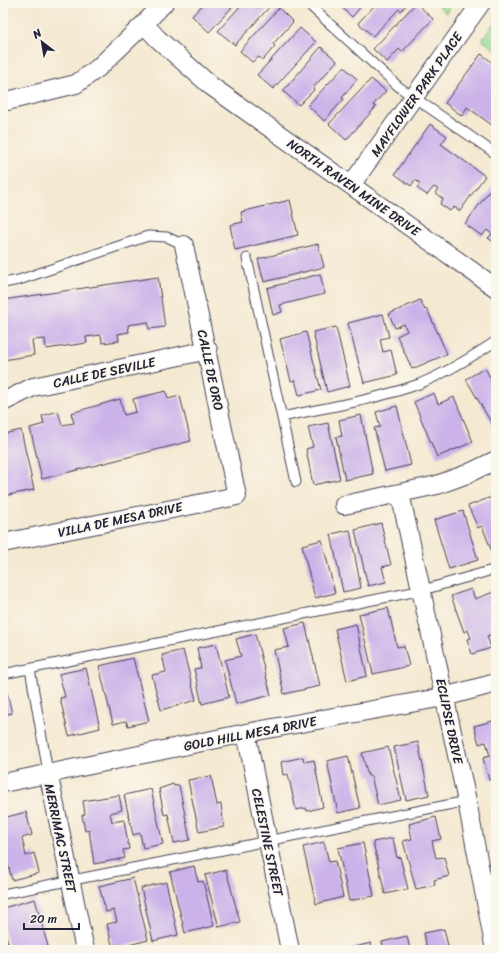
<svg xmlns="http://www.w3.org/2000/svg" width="499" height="953" viewBox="0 0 499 953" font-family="Sriracha,sans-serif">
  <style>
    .green { fill: #98db93; stroke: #5d7e67 }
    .building { fill: #cbb3e9 }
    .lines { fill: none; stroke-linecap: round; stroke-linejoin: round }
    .lane-casing { stroke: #424052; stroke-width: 11 }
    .street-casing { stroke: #424052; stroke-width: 20 }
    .lane { stroke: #fff; stroke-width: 9 }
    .street { stroke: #fff; stroke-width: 18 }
    .labels { text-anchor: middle; stroke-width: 3.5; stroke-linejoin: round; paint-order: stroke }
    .street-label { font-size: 13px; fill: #22223b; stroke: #fbf7ec }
  </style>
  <rect width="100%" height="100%" fill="#fbf7ec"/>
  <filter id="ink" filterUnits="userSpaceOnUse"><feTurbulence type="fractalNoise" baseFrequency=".025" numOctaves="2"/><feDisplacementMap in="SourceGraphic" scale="8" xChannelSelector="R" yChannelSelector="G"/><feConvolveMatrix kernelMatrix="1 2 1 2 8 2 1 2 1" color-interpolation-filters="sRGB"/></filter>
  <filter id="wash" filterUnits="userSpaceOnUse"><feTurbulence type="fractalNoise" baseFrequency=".012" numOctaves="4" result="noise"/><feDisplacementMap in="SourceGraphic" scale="16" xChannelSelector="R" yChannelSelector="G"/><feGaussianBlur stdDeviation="0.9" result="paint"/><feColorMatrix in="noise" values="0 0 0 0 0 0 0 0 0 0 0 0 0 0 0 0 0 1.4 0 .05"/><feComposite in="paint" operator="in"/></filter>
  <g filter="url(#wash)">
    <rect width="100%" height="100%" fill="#f4e9d1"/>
    <path class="green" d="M435,3H454L446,13Z
      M496,20V50L482,40Z"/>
    <g id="blocks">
      <path class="building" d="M204,3H236L209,32L192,16Z
        M243,3H273L235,45L218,31Z
        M337,3H364L352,17Z
        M377,3H408L401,11L399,9L373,36L358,23Z
        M416,3L433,19L402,52L399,49L387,62L373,49Z
        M279,8L293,22L273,44L275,46L263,60L259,57L252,62L240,51Z
        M300,28L316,42L273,89L257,75Z
        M321,47L337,61L313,88L314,90L299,105L283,91Z
        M481,54L496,65L493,72L496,74V128L467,107L462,116L445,103Z
        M344,67L357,79L342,98L344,99L324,121L308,105Z
        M371,79L386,91L373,105L376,107L346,140L329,124Z
        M430,124L447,136L441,144L485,176L460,211L454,207L450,211L440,204L443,199L435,193L438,189L434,187L427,195L417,188L420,183L415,180L411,186L395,174Z
        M496,182V244L488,238L492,234L487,230L482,236L465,224Z
        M290,200L298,235L235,250L230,225L243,222L241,212Z
        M318,244L324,267L264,282L258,259Z
        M320,274L325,294L280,305L282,312L273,315L267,288Z
        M158,277L165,327L149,329L148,322L128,325L129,332L118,334L119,341L102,343L101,335L86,337L87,343L46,349L45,339L32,340L34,355L3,360V300Z
        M420,300L425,310L427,309L447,354L412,369L397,336L407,331L404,324L395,328L389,314Z
        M383,314L389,337L380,339L383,352L391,350L397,375L364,383L348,323Z
        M336,327L350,386L327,392L313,332Z
        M306,332L321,390L299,395L295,380L291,381L280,339Z
        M485,368L493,383L496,382V431L466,379Z
        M166,391L168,399L180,396L191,441L42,479L30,428L44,424L42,416L58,411L62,425L74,423L71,413L120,399L124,415L136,412L133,399Z
        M434,393L438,404L454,397L473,442L437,457L414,402Z
        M397,406L411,465L385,471L374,428L380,427L376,412Z
        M361,415L373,474L345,480L336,437L342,436L339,420Z
        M328,423L340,479L313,485L306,449L313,447L308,427Z
        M21,430L34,490L3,496V441H5L3,434Z
        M494,496L496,502V553L493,554L482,526L478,528L468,506Z
        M463,511L478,560L449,569L434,520Z
        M381,523L391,565L382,567L386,582L368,586L355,530Z
        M350,530L361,588L343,592L331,534Z
        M322,540L335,593L315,598L302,545Z
        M471,589L475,599L496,591V638L494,639L492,634L487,636L491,648L472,654L467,639L471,638L468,630L464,632L451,596Z
        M388,608L397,647L404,646L409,666L373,674L359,614Z
        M305,623L320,686L284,694L274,650L289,647L284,628Z
        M356,624L367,676L347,681L335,629Z
        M255,634L271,695L236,704L225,660L241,656L236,639Z
        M216,644L229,697L202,704L194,669L201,668L197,648Z
        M183,650L196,700L161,710L152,675L166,672L162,655Z
        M133,658L149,721L128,726L126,721L113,724L99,666Z
        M86,668L100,728L69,736L60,698L65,697L59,674Z
        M3,685H5L12,713L3,715Z
        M496,720V778L489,780L483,758L490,756L486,742L479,744L474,726Z
        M3,734L7,748L3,749Z
        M418,742L429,795L406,800L394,747Z
        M388,747L401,800L378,805L371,776H368L362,753Z
        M348,756L360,808L338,813L327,761Z
        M303,757L304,762L314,760L323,807L307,811L306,808L296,810L288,774L283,775L281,762Z
        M211,776L217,805L221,804L224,827L199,832L188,780Z
        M173,784L174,786L179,785L190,840L174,843L168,814L164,815L159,789Z
        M151,789L163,844L143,848L140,833L133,835L124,795Z
        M119,795L122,810L110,813L112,822L124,820L129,849L123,850L125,858L94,864L89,830L85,831L82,815L85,814L83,801Z
        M26,812L32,835L22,838L26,856L34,853L39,873L12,880L8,864L3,866V818Z
        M436,817L441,839L432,841L436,858L444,857L449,876L434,880L435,885L416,889L403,841L412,839L409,824Z
        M393,838L397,858L400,857L408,889L385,894L373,842Z
        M324,842L329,862L335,861L343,897L316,904L303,847Z
        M363,843L374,896L349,901L338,848Z
        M194,866L198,882L203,881L214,926L185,933L170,872Z
        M226,870L240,922L219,927L205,875Z
        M133,878L148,940L113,949L107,924L117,922L114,910L106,912L99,886Z
        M166,882L178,935L153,941L141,888Z
        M35,899L49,950H10L3,925V908Z
        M444,929L449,950H427L424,933Z
        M407,936L410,950H384L382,942Z
        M371,943L372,950H350V948Z"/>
    </g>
  </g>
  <g filter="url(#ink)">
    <use href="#blocks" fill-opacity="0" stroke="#424052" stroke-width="1"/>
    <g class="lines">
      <g class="lane-casing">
        <path id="lane" d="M307,3L399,87L496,154
          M247,258L296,482
          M3,283L19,280L148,236L167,237L184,245
          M282,417C327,407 375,400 419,384C446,373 472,357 496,341
          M30,669L48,772
          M3,674L423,590L496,569
          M3,894L467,801"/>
      </g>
      <g class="street-casing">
        <path id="street" d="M164,3L144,24L158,39L211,86L496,288
          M3,102L76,84L98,68L144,24
          M351,185L481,3
          M3,402L33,387L208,350
          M400,493L467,801L495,950
          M344,505L437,485L467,474L496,460
          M3,543L237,496L184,245
          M246,733L290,950
          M48,772L85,950
          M3,783L246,733L444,697L496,683"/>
      </g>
      <use href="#lane" class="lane"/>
      <use href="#street" class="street"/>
    </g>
  </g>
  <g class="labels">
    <g class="street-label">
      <text transform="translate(416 94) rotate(-55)" y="5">MAYFLOWER PARK PLACE</text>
      <text transform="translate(354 187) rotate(35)" y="5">NORTH RAVEN MINE DRIVE</text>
      <text transform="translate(211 370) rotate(78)" y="5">CALLE DE ORO</text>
      <text transform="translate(104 372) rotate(-12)" y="5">CALLE DE SEVILLE</text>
      <text transform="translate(120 519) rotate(-12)" y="5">VILLA DE MESA DRIVE</text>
      <text transform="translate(450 721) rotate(78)" y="5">ECLIPSE DRIVE</text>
      <text transform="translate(250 733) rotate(-11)" y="5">GOLD HILL MESA DRIVE</text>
      <text transform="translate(61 838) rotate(78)" y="5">MERRIMAC STREET</text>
      <text transform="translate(268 842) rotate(78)" y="5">CELESTINE STREET</text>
    </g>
  </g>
  <rect width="499" height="953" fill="none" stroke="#fbf7ec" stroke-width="16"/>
  <g transform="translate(42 42) rotate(329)" stroke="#fbf7ec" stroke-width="3" paint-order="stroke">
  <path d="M0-3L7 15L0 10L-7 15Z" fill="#22223b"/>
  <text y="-6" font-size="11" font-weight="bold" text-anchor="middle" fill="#22223b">N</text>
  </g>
  <path d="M24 923v6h55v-6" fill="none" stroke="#22223b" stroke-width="2"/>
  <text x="30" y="923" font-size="12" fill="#22223b" stroke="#fbf7ec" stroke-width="3" paint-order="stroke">20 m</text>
</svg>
